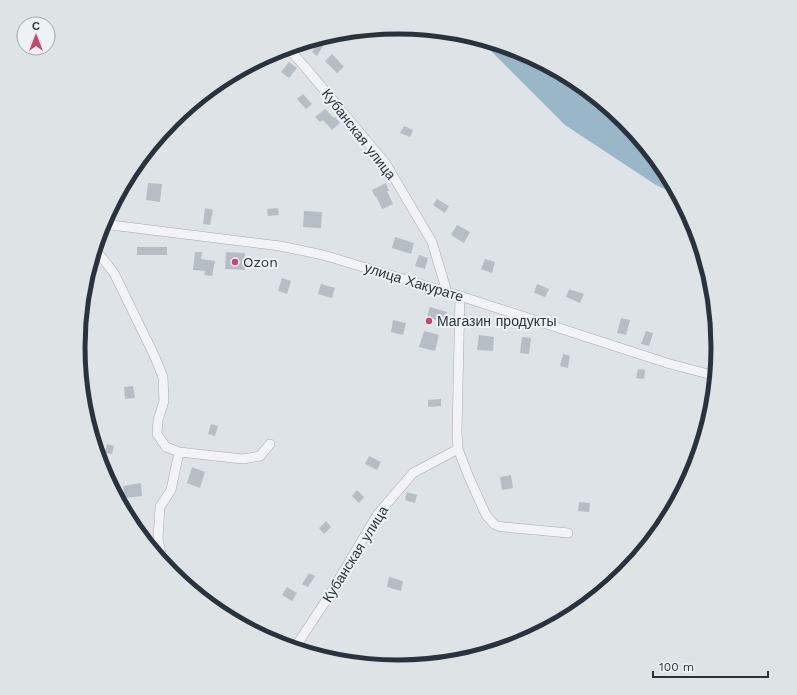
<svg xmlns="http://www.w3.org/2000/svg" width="797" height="695" viewBox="0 0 797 695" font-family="'Work Sans',sans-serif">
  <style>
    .water { fill: #9ab7c7 }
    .building { fill: #b6bdc4 }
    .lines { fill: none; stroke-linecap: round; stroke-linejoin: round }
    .minor-casing { stroke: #a4abb1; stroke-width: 10 }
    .minor { stroke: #f1f3f6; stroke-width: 9 }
    .poi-dot { fill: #cb456e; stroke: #eef2f5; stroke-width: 1.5 }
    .labels { text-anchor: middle; stroke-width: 4; stroke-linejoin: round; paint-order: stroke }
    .street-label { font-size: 14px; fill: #28333e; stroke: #eef2f5 }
    .poi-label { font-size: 14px; fill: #28333e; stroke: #eef2f5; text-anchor: start }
    .rim { fill: none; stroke: #28333e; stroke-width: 5 }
  </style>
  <rect width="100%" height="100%" fill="#dee3e7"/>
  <path class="water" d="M478,38L521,51L577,81L625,121L665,170L679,196L656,185L565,125Z"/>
  <path class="building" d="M318,43L323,46L317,56L312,52Z
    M282,49L283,50L274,60L268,56L276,51Z
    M332,54L344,67L337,73L325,61Z
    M289,62L297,68L289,78L281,72Z
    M303,94L312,104L306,109L297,99Z
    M325,109L334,118L335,117L340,123L332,130L323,120L320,122L315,117Z
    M404,126L413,130L410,137L400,133Z
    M148,183L162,184L160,202L146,200Z
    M386,183L389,191H387L393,204L382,209L376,196L375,197L372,190Z
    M437,199L449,206L445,213L433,205Z
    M205,208L213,210L210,225L203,224Z
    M278,208L279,215L268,216L267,209Z
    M304,211L322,212L321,228L303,227Z
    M457,225L470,232L464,243L451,235Z
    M395,237L414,243L411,254L392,248Z
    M137,247H167V255H137Z
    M195,252H202L201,259L215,261L212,276L204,275L205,271L193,270Z
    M226,252L245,253V270L225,269Z
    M419,255L428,258L425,269L415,266Z
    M485,259L495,262L492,273L481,269Z
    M282,278L291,281L287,294L278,291Z
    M321,284L335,288L332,298L318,294Z
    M537,284L549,289L545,297L534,293Z
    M569,289L584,294L580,303L566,297Z
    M430,307L447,312L444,323L427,317Z
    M621,318L630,320L626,335L617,333Z
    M393,320L406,323L403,335L391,332Z
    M424,331L439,335L435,351L419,347Z
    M646,331L653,333L649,346L641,344Z
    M479,335L494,337L493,351L477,350Z
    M522,337L531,338L529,354L520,353Z
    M563,354L570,356L568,368L560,366Z
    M638,369L645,370L644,379L636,378Z
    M133,386L135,398L125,399L124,387Z
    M441,399V406L428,407V400Z
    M211,424L218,426L215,436L208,434Z
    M107,444L114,446L112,454L105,453Z
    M369,456L381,462L377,470L365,464Z
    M192,467L205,472L200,488L187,483Z
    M511,475L513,488L502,490L500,477Z
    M141,483L142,496L125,498L123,486Z
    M357,490L364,497L359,503L352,496Z
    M407,492L417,495L415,503L405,500Z
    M579,502L590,503L589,512L578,511Z
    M326,521L331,527L324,534L319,528Z
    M309,573L315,576L308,587L302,584Z
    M389,577L403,581L401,591L387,587Z
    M287,587L297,593L292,601L282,595Z"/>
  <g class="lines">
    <g class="minor-casing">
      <path id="minor" d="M288,48L305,67L386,164L432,242L447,292
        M103,224L280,246L323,255L460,296L670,364L716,376
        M95,249L114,273L154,355L163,377L164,401L158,420L157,434L166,447L179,452L243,459L260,456L270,444
        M458,449L468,475L486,515L494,524L498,526L504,527L568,533
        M163,563L158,539L160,507L171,490L179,452
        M294,649L329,596L377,515L413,473L458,449L457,432L460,296"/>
    </g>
    <use href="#minor" class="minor"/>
  </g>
  <g class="poi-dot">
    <circle cx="235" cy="262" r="4"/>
    <circle cx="429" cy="321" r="4"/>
  </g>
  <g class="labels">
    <g class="street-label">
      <text transform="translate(359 134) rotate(52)" y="5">Кубанская улица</text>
      <text transform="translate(414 282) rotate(17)" y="5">улица Хакурате</text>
      <text transform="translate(355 554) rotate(-58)" y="5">Кубанская улица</text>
    </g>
    <g class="poi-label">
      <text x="243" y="267">Ozon</text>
      <text x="437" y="326">Магазин продукты</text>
    </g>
  </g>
  <path d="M0 0H797V695H0ZM85 347a313 313 0 1 1 626 0a313 313 0 1 1-626 0Z" fill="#dee3e6" fill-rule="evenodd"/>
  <path class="rim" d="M85 347a313 313 0 1 1 626 0a313 313 0 1 1-626 0Z"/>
  <g transform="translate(36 36)"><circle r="19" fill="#eef2f5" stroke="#9fa6ac"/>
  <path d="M0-3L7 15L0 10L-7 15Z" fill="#cb456e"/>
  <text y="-6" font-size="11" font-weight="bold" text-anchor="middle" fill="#28333e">С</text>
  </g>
  <path d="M653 671v6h115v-6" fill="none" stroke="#28333e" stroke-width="2"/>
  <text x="659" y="671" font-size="12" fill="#28333e" stroke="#eef2f5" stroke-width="3" paint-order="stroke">100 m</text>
</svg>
